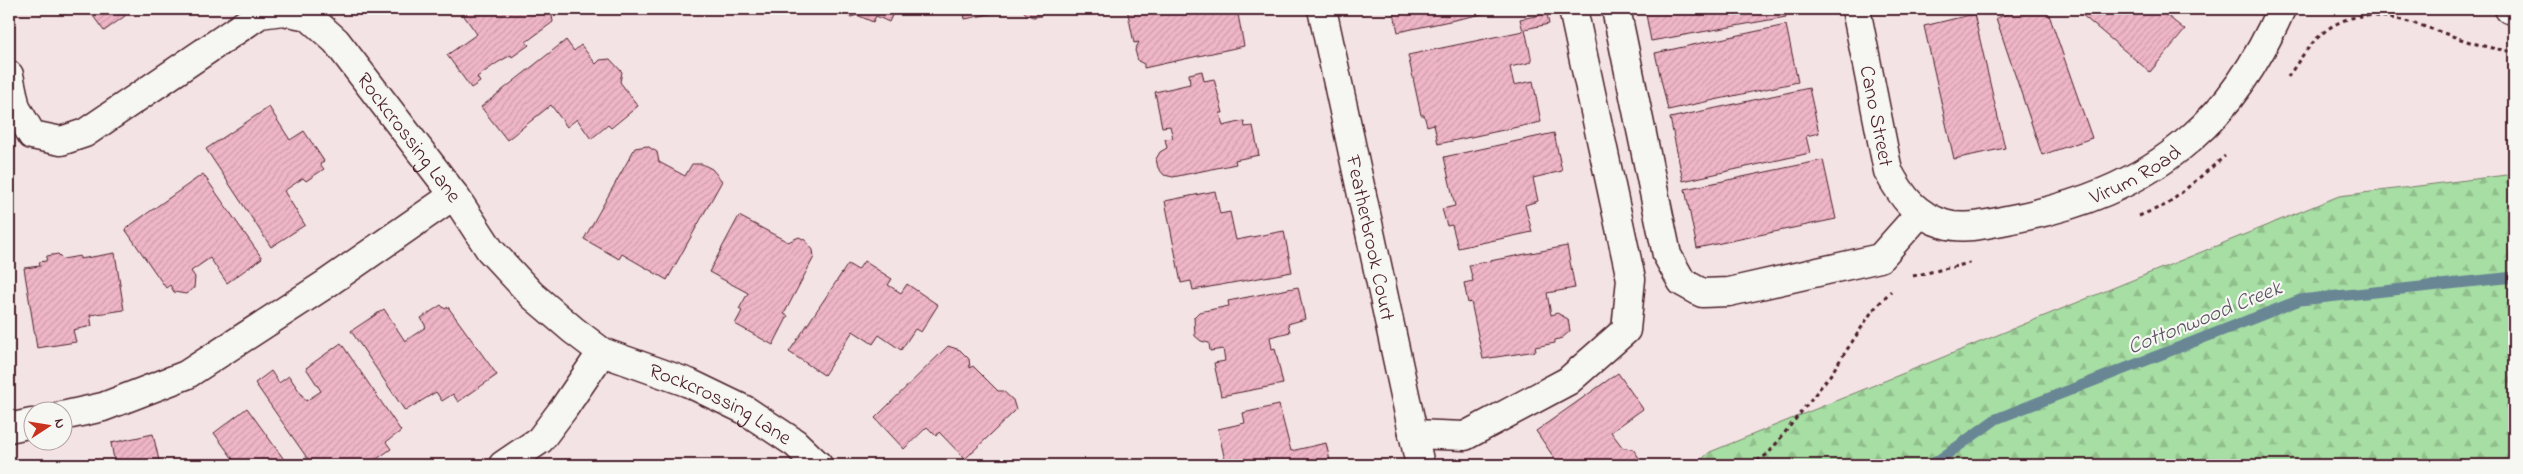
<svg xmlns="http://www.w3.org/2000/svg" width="2523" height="474" viewBox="0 0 2523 474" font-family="'Indie Flower',sans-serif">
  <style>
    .forest { fill: url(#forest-firs); stroke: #787e67 }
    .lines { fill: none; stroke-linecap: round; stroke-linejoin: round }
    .stream { stroke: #698695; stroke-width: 11 }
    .building { fill: url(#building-hatch); stroke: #4a1f2b }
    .minor-casing { stroke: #4a1f2b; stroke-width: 31 }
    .path { stroke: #4a1f2b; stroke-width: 3; stroke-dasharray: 4 4; stroke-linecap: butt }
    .minor { stroke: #f6f6f2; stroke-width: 28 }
    .labels { text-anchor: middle; stroke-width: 4.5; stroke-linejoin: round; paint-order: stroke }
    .street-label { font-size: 21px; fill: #4a1f2b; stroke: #f6f6f2 }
    .water-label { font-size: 22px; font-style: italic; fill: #595260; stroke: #f6f6f2 }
  </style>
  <defs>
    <pattern id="forest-firs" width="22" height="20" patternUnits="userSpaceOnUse" patternTransform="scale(1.25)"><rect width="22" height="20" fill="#a6dea3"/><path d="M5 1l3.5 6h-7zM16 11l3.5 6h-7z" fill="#90be8c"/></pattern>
    <pattern id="building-hatch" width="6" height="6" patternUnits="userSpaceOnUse" patternTransform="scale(1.25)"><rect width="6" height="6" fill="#efb6c7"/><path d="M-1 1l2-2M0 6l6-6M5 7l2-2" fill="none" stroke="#ce9cab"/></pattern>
  </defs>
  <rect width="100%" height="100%" fill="#f4e3e5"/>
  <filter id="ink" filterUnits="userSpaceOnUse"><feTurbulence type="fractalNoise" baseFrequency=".02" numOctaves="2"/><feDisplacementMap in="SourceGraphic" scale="10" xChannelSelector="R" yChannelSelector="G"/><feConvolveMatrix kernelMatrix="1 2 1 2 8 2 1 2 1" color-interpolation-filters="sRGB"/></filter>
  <g filter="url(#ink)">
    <path class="forest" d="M2514,174V465H1695L1710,452L2339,196Z"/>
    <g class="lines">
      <path class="stream" d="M1932,465L1996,419L2300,300L2514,277"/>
    </g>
    <path class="building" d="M88,9H127L123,12L125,16L104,31Z
      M459,9H551L553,22L526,42L529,45L512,57L511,55L497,63L477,77L480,82L471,88L447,55L477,34Z
      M839,9H895L889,22L876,16L873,22L857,15L851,17L841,13Z
      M963,9H1014L965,19Z
      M1022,9H1048L1041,16L1033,17L1026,14Z
      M1127,9H1201V12L1237,9L1244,46L1144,68V64L1138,61L1135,50L1139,42L1134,43Z
      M1393,9H1506L1398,32Z
      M1645,9H1784L1786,17L1651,41Z
      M2023,9H2047L2092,138L2042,155L1996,18Z
      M2075,9H2159L2185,30L2150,72Z
      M1547,14L1549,24L1525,29L1532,62L1510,67L1514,85L1533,81L1541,122L1438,144L1434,124L1427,126L1424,115H1421L1408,55L1523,31L1520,19Z
      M1974,14L2005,148L1954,159L1924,26Z
      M1786,25L1798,82L1668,110L1655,53Z
      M566,40L574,51L581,45L596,64L600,60L610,59L622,72L620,82L638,106L611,128L608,125L591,139L577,119L567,127L551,105L507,140L481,107Z
      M1202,71L1204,81L1214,79L1223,113H1220L1223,126L1244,121L1245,127L1253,126L1259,155L1235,160L1236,164L1173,177L1164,175L1158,168L1156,159L1160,152L1167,148L1165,139L1173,138L1170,126L1162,127L1155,92L1190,84L1189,74Z
      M1809,88L1819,133L1806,136L1810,153L1683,181L1670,118Z
      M269,107L290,140L304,131L324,161L320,164L324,169L306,181L303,178L284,191L305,225L271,247L206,149Z
      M1554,133L1562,171L1533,178L1538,201L1525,205L1532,232L1458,248L1452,225L1447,226L1442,209L1455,206L1444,157Z
      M647,146L657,152L659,162L685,176L692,164H702L712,169L722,181L667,280L622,254L619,259L584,239L635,148Z
      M1823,160L1836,219L1697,248L1685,189Z
      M203,174L262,258L227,283L210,258L191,271L195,277L194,288L186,294L174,292L170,285L166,288L125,229Z
      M1215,191L1220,214L1230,212L1236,240L1284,231L1292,272L1193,290L1191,281L1181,283L1165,201Z
      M739,216L788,242L799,237L805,240L813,250L814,257L784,314L788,316L773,345L735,324L742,311L739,309L748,293L709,272Z
      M1567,246L1575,288L1547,293L1551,315L1557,313L1568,319L1570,331L1562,338L1555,340V343L1535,347L1536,351L1483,359L1471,302L1468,303L1464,283L1473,281L1469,265Z
      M115,253L124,310L90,315L92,326L73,330L76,342L37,348L24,268L40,266L39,262L46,261L47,256L58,254L63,259L80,256V259Z
      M864,261L892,279L888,285L901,293L907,284L938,305L921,332L915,329L901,350L879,335L873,344L853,331L824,375L789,352L848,264L858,270Z
      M1298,287L1305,319L1288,324L1290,332L1270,337L1272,349L1275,348L1283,384L1221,396L1214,363L1225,361L1223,349L1210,351L1209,343L1201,341L1195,336L1194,317L1199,312L1229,306L1228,301Z
      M441,305L445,309L448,307L497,375L458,402L453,394L442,401L436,392L405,411L351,331L384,309L405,341L426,327L421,318Z
      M341,343L401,431L386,442L391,449L368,465H312L255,383L271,371L279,383L289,376L306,401L321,391L306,368Z
      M948,346L960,350L969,359L970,368L973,366L998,391H1003L1013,400L1016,410L965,459L939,432L936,436L927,427L904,449L875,418Z
      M1618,373L1643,409L1611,432L1623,448L1633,449L1644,465H1559L1536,431Z
      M1279,405L1291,451L1326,443L1331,465H1226L1218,429L1245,423L1243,413Z
      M247,408L288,465H228L233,459L214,433Z
      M153,434L160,465H115L111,443Z
      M1016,461L1019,465H1008Z"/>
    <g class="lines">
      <g class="minor-casing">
        <g id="minor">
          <path id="s1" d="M1322,9L1420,465"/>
          <path d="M1616,9L1667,255L1682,282L1702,293L1729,292L1880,258L1920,213"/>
          <path id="s2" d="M1856,9L1888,171C1902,197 1915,215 1944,224C1964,230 1987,224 2007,220C2076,207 2138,185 2191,138C2232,103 2260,57 2281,9"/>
          <path d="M2509,9L2514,10"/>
          <path id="s3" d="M9,75L16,108L32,135L61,141L85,133L260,14L283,11L308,16L336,41L454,195L490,250L532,295L573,330L602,352L689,383L745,410L795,443L818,465"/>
          <path d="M62,416L103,407L186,375L326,284L454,195"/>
          <path d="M9,428L32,423"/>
          <path d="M1413,434L1465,436L1568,381L1626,330L1631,279L1573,9"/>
          <path d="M503,465L540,440L564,408L602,352"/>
        </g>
      </g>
      <path class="path" d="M2288,77C2302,56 2316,33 2340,22C2380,2 2443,36 2484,46C2494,49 2504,50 2514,52
        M2139,216L2168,204L2225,156
        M1913,276L1970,263
        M1750,465L1768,454L1831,374L1873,310L1891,291"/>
      <use href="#minor" class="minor"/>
    </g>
  </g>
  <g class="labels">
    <g class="street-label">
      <text dy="7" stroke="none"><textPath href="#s2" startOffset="109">Cano Street</textPath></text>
      <text dy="7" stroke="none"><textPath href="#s3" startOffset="539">Rockcrossing Lane</textPath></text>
      <text dy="7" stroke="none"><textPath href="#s2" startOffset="445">Virum Road</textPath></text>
      <text dy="7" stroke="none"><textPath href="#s1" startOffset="234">Featherbrook Court</textPath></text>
      <text dy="7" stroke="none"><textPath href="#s3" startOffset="959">Rockcrossing Lane</textPath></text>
    </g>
    <g class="water-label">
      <text transform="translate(2204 316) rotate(-22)" y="8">Cottonwood Creek</text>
    </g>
  </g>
  <rect width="2523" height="474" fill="none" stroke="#f6f6f2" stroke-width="30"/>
  <rect x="15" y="15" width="2493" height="444" fill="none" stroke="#4a1f2b" stroke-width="2" filter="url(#ink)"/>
  <g transform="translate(48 426) rotate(78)"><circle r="24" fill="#f6f6f2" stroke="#b1a0a2"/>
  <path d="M0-4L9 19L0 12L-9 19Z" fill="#c8321e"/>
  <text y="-8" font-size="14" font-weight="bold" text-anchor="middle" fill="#4a1f2b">N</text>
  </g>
</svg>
